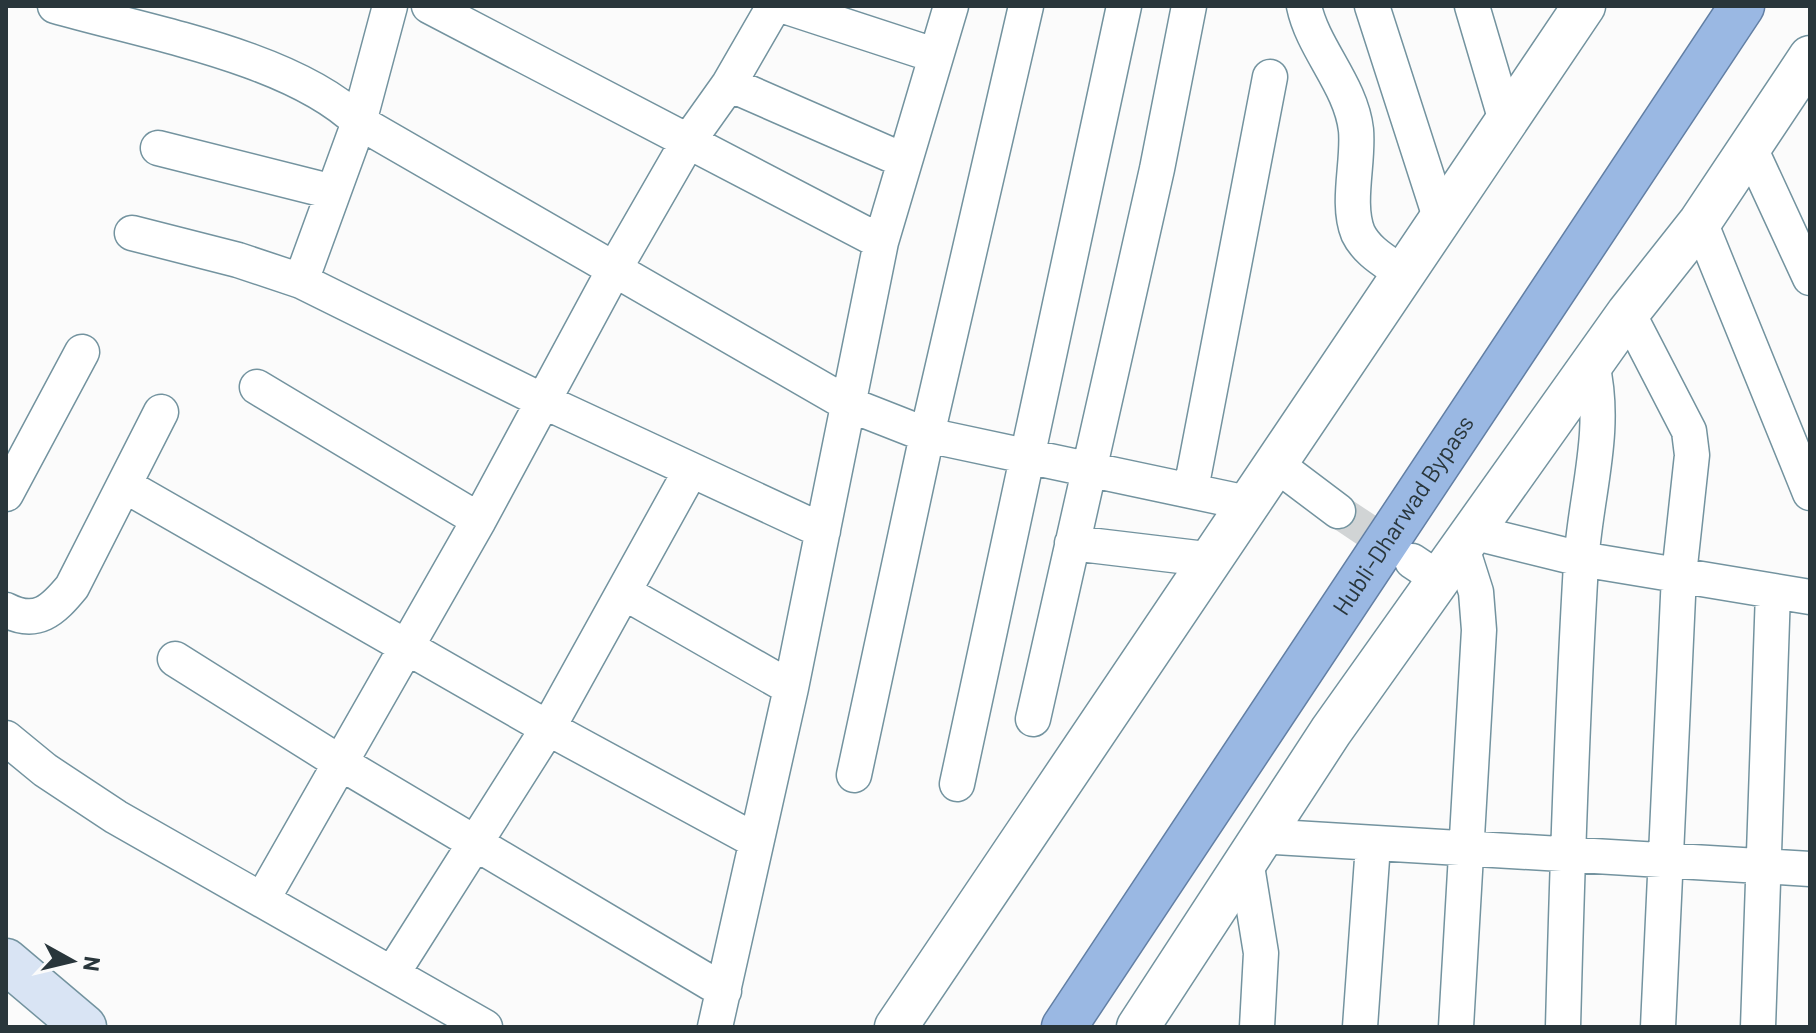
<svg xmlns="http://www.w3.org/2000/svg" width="1816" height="1033" viewBox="0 0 1816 1033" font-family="Barlow,sans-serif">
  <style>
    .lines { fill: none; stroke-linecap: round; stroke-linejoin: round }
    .minor-tunnel { stroke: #d1d4d5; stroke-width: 34; stroke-dasharray: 34 17; stroke-linecap: butt }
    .minor-casing { stroke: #73939f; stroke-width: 37 }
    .tertiary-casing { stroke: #73939f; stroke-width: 45 }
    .secondary-casing { stroke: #73939f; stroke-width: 47 }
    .trunk-casing { stroke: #627fa4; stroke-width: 47 }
    .minor { stroke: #fff; stroke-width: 34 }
    .tertiary { stroke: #fff; stroke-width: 42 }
    .secondary { stroke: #d9e4f4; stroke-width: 44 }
    .trunk { stroke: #9ab8e3; stroke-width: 44 }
    .labels { text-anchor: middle; stroke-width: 6; stroke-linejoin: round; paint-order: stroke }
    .street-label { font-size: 24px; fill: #29363b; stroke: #fbfbfb }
  </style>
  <rect width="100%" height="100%" fill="#fbfbfb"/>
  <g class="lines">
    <path class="minor-tunnel" d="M1338,511L1405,556"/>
    <g class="minor-casing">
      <path id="minor" d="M55,6C145,32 292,57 359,122L848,404L927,435L1252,504
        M429,6L881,242
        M784,6L934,55
        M1304,6C1313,49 1351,85 1356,130C1359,162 1346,203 1358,233C1367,252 1387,262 1403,274
        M1372,6L1440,217
        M1472,6L1506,121
        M729,84L905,161
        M158,148L333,192
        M1750,148L1810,278
        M1700,222L1810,493
        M132,233L238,260L301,281L543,401L823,531
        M301,281L359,122L390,6
        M1628,313L1689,431L1692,455L1679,575L1658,1027
        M257,387L479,520
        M1277,465L1338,511
        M124,485L548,728L756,841
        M1191,489L1270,77
        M6,494L82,352
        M1472,532L1581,559L1810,597
        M1072,543L1214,560
        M1412,561L1439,579
        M625,593L791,688
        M6,610C37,626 53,610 72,587L161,412
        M175,659L339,762L724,991
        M1033,719L1157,169L1189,6
        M6,738L45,770L116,817L485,1027
        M854,775L927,435L1026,6
        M957,784L1124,6
        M1260,836L1810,869
        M1246,860L1261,953L1257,1027
        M262,900L479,520L615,268L687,143L729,84L774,6
        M392,974L548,728L691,470
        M715,1027L791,688L881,242L951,6
        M1360,1027L1373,845
        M1456,1027L1479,630L1476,592L1462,548
        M1563,1027C1567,872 1572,718 1581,564C1585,496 1608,432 1592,364
        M1758,1027L1773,592"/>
    </g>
    <g class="tertiary-casing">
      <path id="tertiary" d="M896,1027L1584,6
        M1138,1027L1331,731L1628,313L1700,222L1810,57"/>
    </g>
    <g class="secondary-casing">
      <path id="secondary" d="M6,961L84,1027"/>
    </g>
    <g class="trunk-casing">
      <g id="trunk">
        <path id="s1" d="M1064,1027L1742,6"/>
      </g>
    </g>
    <use href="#minor" class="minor"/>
    <use href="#tertiary" class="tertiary"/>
    <use href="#secondary" class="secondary"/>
    <use href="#trunk" class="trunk"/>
  </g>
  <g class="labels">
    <g class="street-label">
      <text dy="8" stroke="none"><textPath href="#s1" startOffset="614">Hubli-Dharwad Bypass</textPath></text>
    </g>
  </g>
  <rect width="1816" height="1033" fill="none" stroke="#29363b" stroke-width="16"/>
  <g transform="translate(72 961) rotate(98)" stroke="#fbfbfb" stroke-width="6" paint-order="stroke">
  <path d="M0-6L14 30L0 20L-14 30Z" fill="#29363b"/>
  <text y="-12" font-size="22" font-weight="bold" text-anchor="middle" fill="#29363b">N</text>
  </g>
</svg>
